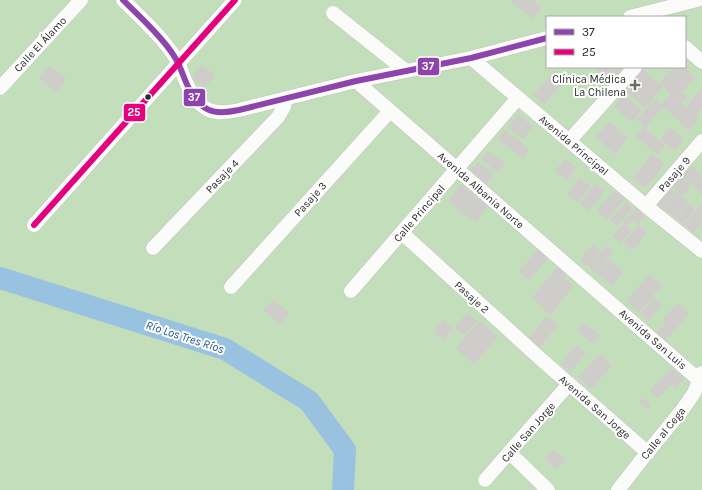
<svg xmlns="http://www.w3.org/2000/svg" width="702" height="490" viewBox="0 0 702 490" font-family="Karla,sans-serif">
  <style>
    .green { fill: #c3deba; fill-rule: evenodd }
    .lines { fill: none; stroke-linecap: round; stroke-linejoin: round }
    .river { stroke: #99c1e0; stroke-width: 22 }
    .building { fill: #cfcdc9; stroke: #d1cfca }
    .minor-casing { stroke: #c4c3c3; stroke-width: 15 }
    .minor { stroke: #fbfbfa; stroke-width: 14 }
    .bus-1-casing { stroke: #fff; stroke-width: 9 }
    .bus-2-casing { stroke: #fff; stroke-width: 9 }
    .bus-1 { stroke: #8e44ad; stroke-width: 6 }
    .bus-2 { stroke: #e5007d; stroke-width: 6 }
    .poi-dot { fill: #6a6a68; stroke: #fff; stroke-width: 1.5 }
    .bus-dot { fill: #282828; stroke: #fff; stroke-width: 1.5 }
    .labels { text-anchor: middle; stroke-width: 4; stroke-linejoin: round; paint-order: stroke }
    .street-label { font-size: 11px; fill: #282828; stroke: #fff }
    .poi-label { font-size: 11px; fill: #282828; stroke: #fff; text-anchor: end }
    .water-label { font-size: 12px; font-style: italic; fill: #1b5088; stroke: #fff }
    .line-badge { stroke: #fff; stroke-width: 1.5 }
    .badge-label { font-size: 11px; text-anchor: middle; font-weight: bold; fill: #fff }
  </style>
  <rect width="100%" height="100%" fill="#e6e4de"/>
  <path class="green" d="M0,0H702V490H0ZM547,17H685V67H547Z"/>
  <g class="lines">
    <path class="river" d="M0,278L225,349L309,401L345,450L343,490"/>
  </g>
  <path class="building" d="M513,0H533L542,7L533,19L512,2Z
    M202,65L215,75L205,87L192,78Z
    M50,66L66,79L56,92L39,78Z
    M593,67H617L625,73L615,85Z
    M675,67H685L695,77L681,92L687,97L682,102L671,94L660,83Z
    M641,68L663,87L644,108L623,88Z
    M555,71L565,80L544,104L533,95Z
    M702,88V108L695,116L686,107Z
    M671,94L699,119L689,130L661,104Z
    M624,95L641,110L632,121L614,107Z
    M656,99L663,106L645,128L637,119Z
    M518,115L533,127L523,139L508,127Z
    M609,122L628,138L615,154L596,137Z
    M644,127L665,145L658,154L636,137Z
    M670,128L684,139L675,150L661,139Z
    M505,130L529,149L523,158L498,139Z
    M488,151L505,164L498,173L481,159Z
    M652,154L664,164L645,188L633,178Z
    M565,159L576,168L566,180L555,171Z
    M478,162L493,175L483,188L467,175Z
    M688,163L702,176V194L679,172Z
    M676,173L691,186L683,195L668,183Z
    M579,178L590,186L578,203L567,194Z
    M596,183L605,190L589,211L580,204Z
    M460,185L488,205L476,222L448,202Z
    M666,186L675,193L662,209L653,202Z
    M614,191L624,200L607,220L597,211Z
    M678,192L688,201L675,217L664,208Z
    M626,202L633,208L617,226L610,220Z
    M689,203L695,208L683,224L676,218Z
    M702,203V223L694,233L684,225Z
    M636,208L645,216L638,224L633,219L627,226L623,223Z
    M623,224L631,231L621,243L613,236Z
    M639,225L647,233L632,250L624,243Z
    M594,244L600,250L587,266L580,260Z
    M606,246L613,252L596,273L588,266Z
    M538,249L548,258L529,280L519,272Z
    M609,260L623,272L612,286L597,273Z
    M557,267L566,275L542,306L532,298Z
    M649,275L662,285L639,312L627,301Z
    M563,278L573,286L551,315L541,307Z
    M655,297L662,304L649,320L641,314Z
    M273,300L289,313L280,324L264,311Z
    M678,303L689,314L665,341L656,333L666,323L663,320Z
    M467,313L477,321L464,335L455,328Z
    M547,316L558,325L538,349L527,340Z
    M443,320L453,328L444,340L434,332Z
    M480,321L498,337L474,364L456,348Z
    M585,323L600,336L593,344L577,331Z
    M577,345L586,353L570,372L561,364Z
    M600,354L612,365L591,389L578,378Z
    M671,368L684,379L676,388L672,384L658,398L650,390Z
    M643,398L651,405L648,409L640,402Z
    M554,450L565,459L556,469L545,459Z"/>
  <g class="lines">
    <g class="minor-casing">
      <path id="minor" d="M123,0C140,17 170,44 179,65C186,81 191,102 209,110C218,114 230,112 239,110L356,81L471,58L547,38
        M333,13L406,71
        M630,17L697,0
        M685,47L702,62
        M471,58L646,206L702,251
        M356,81L699,380
        M0,88L81,0
        M569,141L635,67
        M646,206L702,141
        M34,225L235,0
        M402,233L543,361L648,453
        M153,248L278,117L284,107L286,99
        M231,287L390,111
        M351,291L518,98
        M510,453L548,490
        M485,480L569,384
        M618,490L643,458L683,409L694,393L702,373"/>
    </g>
    <use href="#minor" class="minor"/>
    <g class="bus-1-casing">
      <path id="bus-1" d="M123,0C140,17 170,44 179,65C186,81 191,102 209,110C218,114 230,112 239,110L356,81L471,58L547,38"/>
    </g>
    <g class="bus-2-casing">
      <path id="bus-2" d="M34,225L235,0"/>
    </g>
    <use href="#bus-1" class="bus-1"/>
    <use href="#bus-2" class="bus-2"/>
  </g>
  <path class="poi-dot" d="M633 79h4v4h4v4h-4v4h-4v-4h-4v-4h4z"/>
  <circle class="bus-dot" cx="148" cy="97" r="3.5"/>
  <g class="labels">
    <g class="street-label">
      <text transform="translate(40 44) rotate(-47)" y="4">Calle El Álamo</text>
      <text transform="translate(574 145) rotate(40)" y="4">Avenida Principal</text>
      <text transform="translate(674 174) rotate(-49)" y="4">Pasaje 9</text>
      <text transform="translate(222 176) rotate(-46)" y="4">Pasaje 4</text>
      <text transform="translate(481 190) rotate(41)" y="4">Avenida Albania Norte</text>
      <text transform="translate(310 199) rotate(-48)" y="4">Pasaje 3</text>
      <text transform="translate(419 213) rotate(-49)" y="4">Calle Principal</text>
      <text transform="translate(472 297) rotate(42)" y="4">Pasaje 2</text>
      <text transform="translate(653 339) rotate(41)" y="4">Avenida San Luis</text>
      <text transform="translate(595 407) rotate(41)" y="4">Avenida San Jorge</text>
      <text transform="translate(528 432) rotate(-49)" y="4">Calle San Jorge</text>
      <text transform="translate(663 433) rotate(-51)" y="4">Calle al Cega</text>
    </g>
    <g class="poi-label">
      <text x="626" y="83">Clínica Médica<tspan x="626" dy="13">La Chilena</tspan></text>
    </g>
    <g class="water-label">
      <text transform="translate(185 337) rotate(18)" y="4">Río Los Tres Ríos</text>
    </g>
  </g>
  <g class="line-badge">
    <rect x="417" y="57" width="23" height="19" rx="4" fill="#8e44ad"/>
    <rect x="183" y="88" width="23" height="19" rx="4" fill="#8e44ad"/>
    <rect x="123" y="103" width="23" height="19" rx="4" fill="#e5007d"/>
  </g>
  <g class="badge-label">
    <text x="428" y="70">37</text>
    <text x="194" y="101">37</text>
    <text x="134" y="116">25</text>
  </g>
  <rect x="546" y="16" width="140" height="52" fill="#ffffff" stroke="#a9a9a9"/>
  <rect x="554" y="29" width="20" height="6" fill="#8e44ad" stroke="#a9a9a9"/>
  <text x="582" y="36" font-size="12" fill="#282828">37</text>
  <rect x="554" y="49" width="20" height="6" fill="#e5007d" stroke="#a9a9a9"/>
  <text x="582" y="56" font-size="12" fill="#282828">25</text>
</svg>
